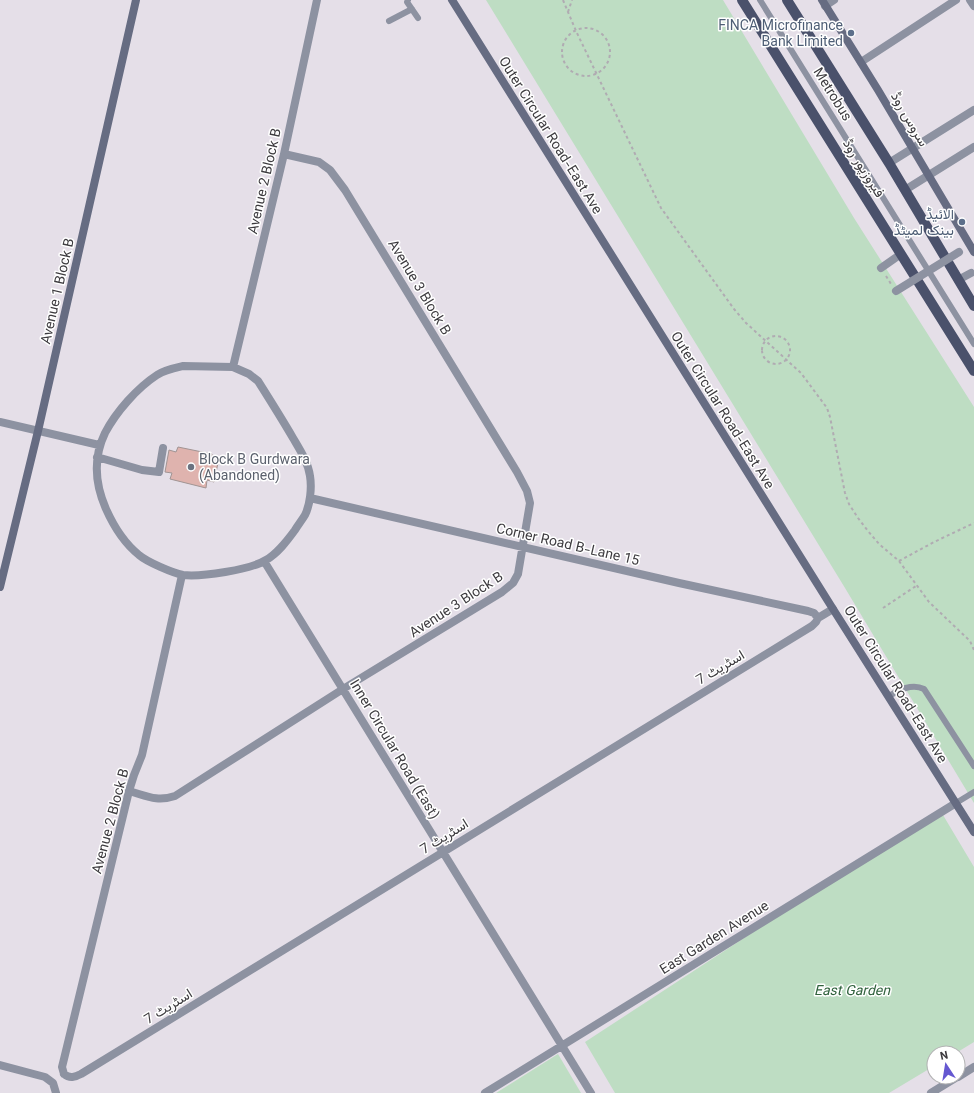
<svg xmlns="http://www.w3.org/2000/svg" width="974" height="1093" viewBox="0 0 974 1093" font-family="Georgia,Vazirmatn,serif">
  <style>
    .green { fill: #beddc3 }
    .building { fill: #dfb3ae; stroke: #a19493 }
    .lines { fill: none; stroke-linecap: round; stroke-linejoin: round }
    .path { stroke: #b0abb2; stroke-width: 2; stroke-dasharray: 3 3; stroke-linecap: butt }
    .lane { stroke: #8d92a1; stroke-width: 6 }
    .street { stroke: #8d92a1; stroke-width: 8 }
    .secondary { stroke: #666c82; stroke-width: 8 }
    .primary { stroke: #4a516b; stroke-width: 10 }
    .street-bridge { stroke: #8d92a1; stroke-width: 8 }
    .service-dot { fill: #5c6f8a; stroke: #fff; stroke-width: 1.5 }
    .worship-dot { fill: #6b7280; stroke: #fff; stroke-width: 1.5 }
    .labels { text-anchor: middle; stroke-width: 3; stroke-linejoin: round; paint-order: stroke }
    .service-label { font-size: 14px; fill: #4e5e75; stroke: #fff; text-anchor: end }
    .street-label { font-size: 14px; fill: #3d3b3f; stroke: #fff }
    .worship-label { font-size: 14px; fill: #5b616d; stroke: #fff; text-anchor: start }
    .park-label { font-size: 14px; font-style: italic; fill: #30623d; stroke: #fff }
  </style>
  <rect width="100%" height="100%" fill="#e5dfe8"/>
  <path class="green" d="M486,0H723L854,218L974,407V803L845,588Z
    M940,810L974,867V1042L956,1053H934V1066L889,1093H615L585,1042Z
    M558,1054L581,1093H496Z"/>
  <path class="building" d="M178,447L212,454L211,461L218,463L214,482L207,480L206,488L170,479L172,473L165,472L169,450L176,452Z"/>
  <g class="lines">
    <path class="path" d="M563,0L576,31L661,208L734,309L746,323L801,373L827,408L830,417L845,493L849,504L858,518L868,531L879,544L899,561L929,602L970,641L974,650
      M568,12L572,0
      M562 52a24 24 0 1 1 48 0a24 24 0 1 1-48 0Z
      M886,276L891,284
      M762 350a14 14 0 1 1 28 0a14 14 0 1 1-28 0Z
      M899,561L934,542L974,523
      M883,608L916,586"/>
    <path class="lane" d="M408,0L407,2L418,18
      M760,0L974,344
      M389,21L412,9
      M889,696C899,690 912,683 924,689L974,766
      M956,803L974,792"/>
    <path class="street" d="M970,0L974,6
      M825,6L834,0
      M861,62L956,0
      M889,163L974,110
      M905,190L974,147
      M881,268L901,254
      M958,280L971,273
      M183,366L233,367L249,374L258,381C270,400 282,419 293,438C300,450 308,462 310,476C312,488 310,505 305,515C302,520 298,525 295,530C287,541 278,553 266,560C250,570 201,577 183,575C173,573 147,562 139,555C124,543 114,527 106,509C95,484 93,458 105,433C116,412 137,388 157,375C164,370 174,368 183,366Z
      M233,367L284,154L317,0
      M0,422L99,445
      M97,457L142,470L159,472L163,448
      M310,498L679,583L808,611L814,613L818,618
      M264,561L591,1093
      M129,791C147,796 157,802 175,796L343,689L502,592L513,583L518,574L530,503L527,491L517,472L345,190L330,170L319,162L284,154
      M0,1065L45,1077L53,1083L56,1093
      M64,1074C70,1079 75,1077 81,1074L812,626L816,622L818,618L833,609
      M64,1074L62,1067L64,1059L129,791L134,775L142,755L182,575
      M958,1077L974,1067
      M485,1093L956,803
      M931,1093L957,1077"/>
    <path class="secondary" d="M452,0L833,609L974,832
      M822,0L878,90L974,252
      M0,587L38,431L136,0"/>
    <path class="primary" d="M742,0L974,371
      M787,0L889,163L974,306"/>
    <path class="street-bridge" d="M896,291L959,252"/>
  </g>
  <g class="service-dot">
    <circle cx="851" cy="33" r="4"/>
    <circle cx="962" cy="222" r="4"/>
  </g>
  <circle class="worship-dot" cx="191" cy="467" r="4"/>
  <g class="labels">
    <g class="service-label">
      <text x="843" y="30">FINCA Microfinance<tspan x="843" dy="16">Bank Limited</tspan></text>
      <text x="954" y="219">الائیڈ<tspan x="954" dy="16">بینک لمیٹڈ</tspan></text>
    </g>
    <g class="street-label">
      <text transform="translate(833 94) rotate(58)" y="5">Metrobus</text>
      <text transform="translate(910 119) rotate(60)" y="5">سروس روڈ</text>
      <text transform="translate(551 135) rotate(58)" y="5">Outer Circular Road-East Ave</text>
      <text transform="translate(864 168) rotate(58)" y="5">فیروزپور روڈ</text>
      <text transform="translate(264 181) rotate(-77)" y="5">Avenue 2 Block B</text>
      <text transform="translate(420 287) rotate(59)" y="5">Avenue 3 Block B</text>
      <text transform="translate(57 291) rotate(-77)" y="5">Avenue 1 Block B</text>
      <text transform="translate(723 410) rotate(58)" y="5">Outer Circular Road-East Ave</text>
      <text transform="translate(568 544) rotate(13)" y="5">Corner Road B-Lane 15</text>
      <text transform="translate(456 604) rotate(-33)" y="5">Avenue 3 Block B</text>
      <text transform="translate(720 667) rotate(-31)" y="5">اسٹریٹ 7</text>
      <text transform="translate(896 684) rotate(58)" y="5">Outer Circular Road-East Ave</text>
      <text transform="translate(395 749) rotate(59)" y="5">Inner Circular Road (East)</text>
      <text transform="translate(110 821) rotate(-75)" y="5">Avenue 2 Block B</text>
      <text transform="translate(444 836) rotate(-32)" y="5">اسٹریٹ 7</text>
      <text transform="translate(714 937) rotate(-32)" y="5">East Garden Avenue</text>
      <text transform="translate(168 1006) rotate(-32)" y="5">اسٹریٹ 7</text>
    </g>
    <g class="worship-label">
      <text x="199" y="464">Block B Gurdwara<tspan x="199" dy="16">(Abandoned)</tspan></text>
    </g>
    <g class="park-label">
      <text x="852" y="995">East Garden</text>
    </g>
  </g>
  <g transform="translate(946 1065) rotate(348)"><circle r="19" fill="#ffffff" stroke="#b1b1b2"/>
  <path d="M0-3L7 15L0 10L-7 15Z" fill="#6558d1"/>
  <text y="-6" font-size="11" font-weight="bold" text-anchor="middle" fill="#3d3b3f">N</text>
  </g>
</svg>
